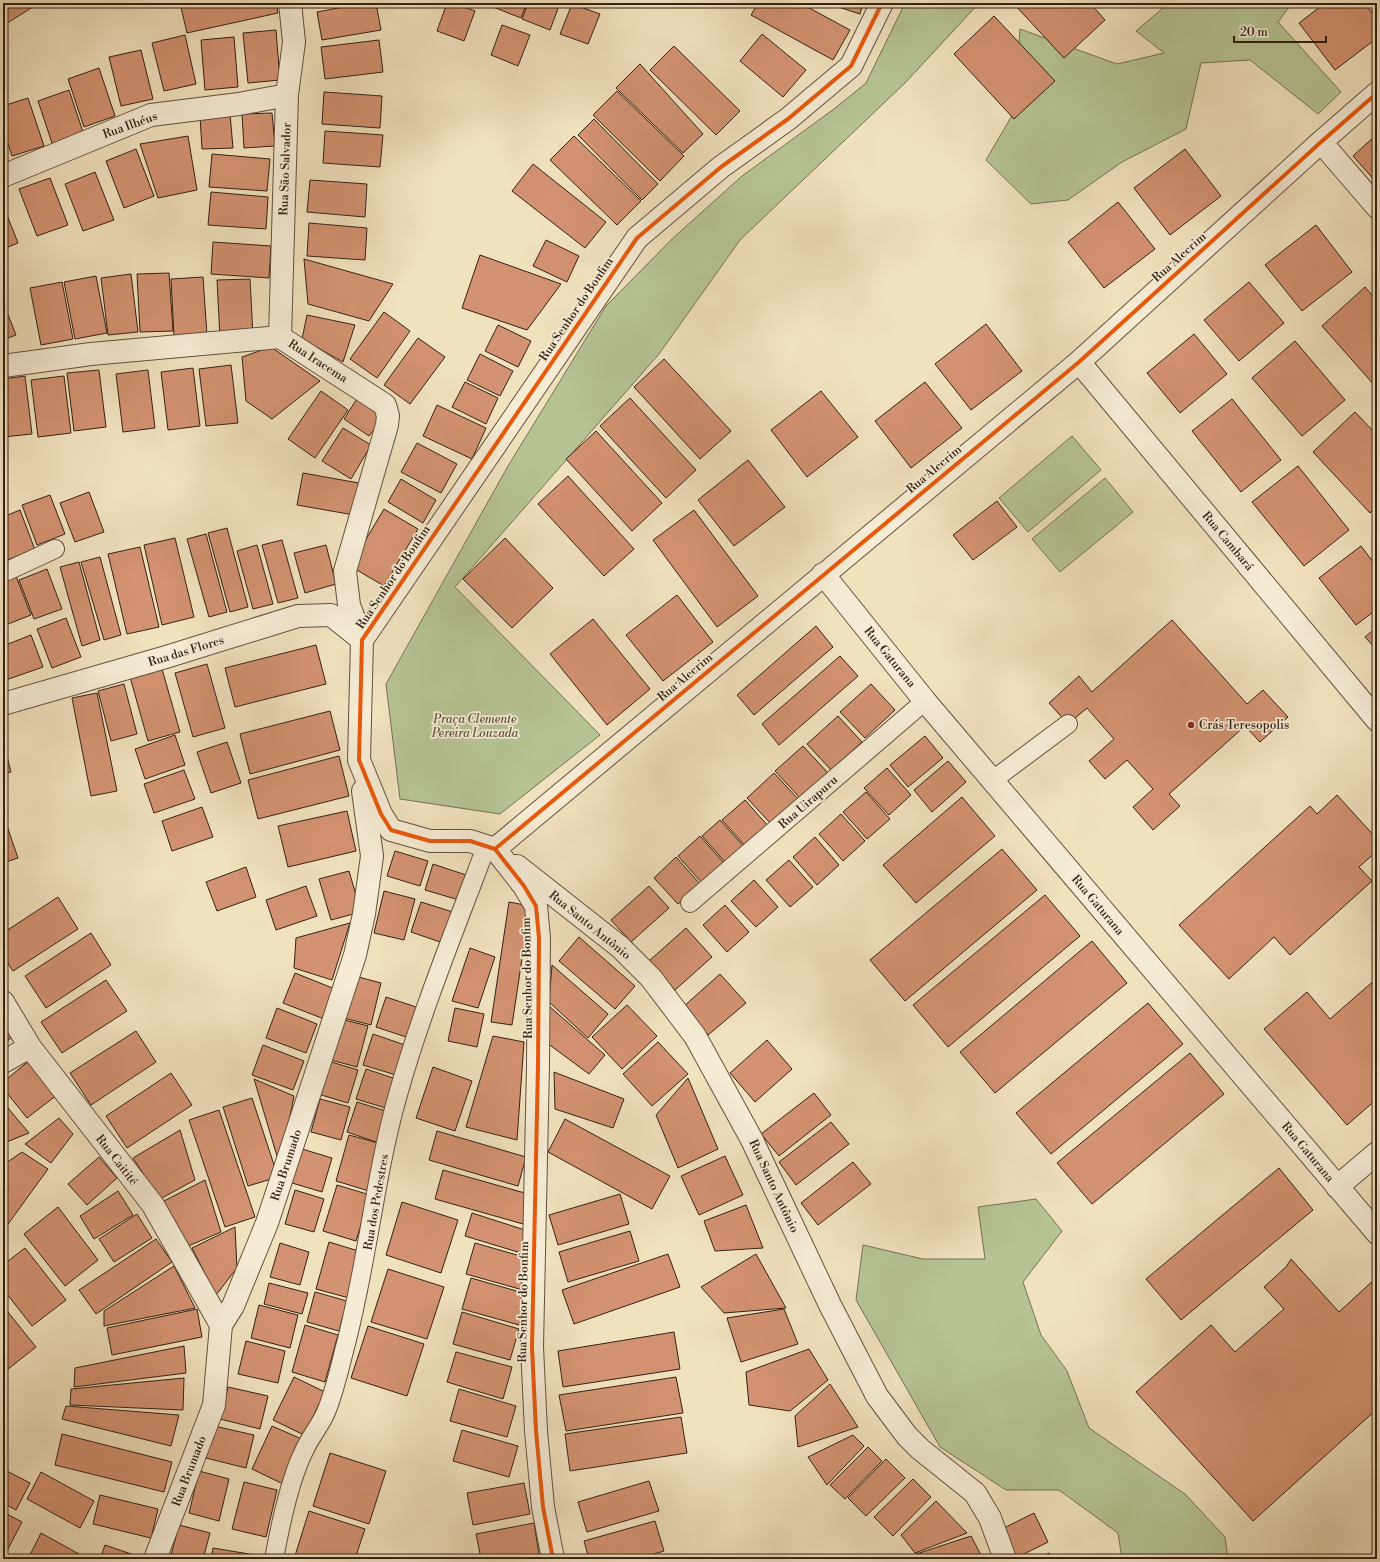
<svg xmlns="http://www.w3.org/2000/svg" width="1380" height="1562" viewBox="0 0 1380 1562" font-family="'Libre Bodoni',serif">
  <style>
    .green { fill: #b6c494; stroke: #757254 }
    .building { fill: #d39271; stroke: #342115 }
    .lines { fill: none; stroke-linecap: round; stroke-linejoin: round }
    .service-casing { stroke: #63513f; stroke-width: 20 }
    .minor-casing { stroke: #63513f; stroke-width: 24 }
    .service { stroke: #f6ecd5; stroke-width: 18 }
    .minor { stroke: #f6ecd5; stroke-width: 22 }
    .cycleway-casing { stroke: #f6ecd5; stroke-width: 6 }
    .cycleway { stroke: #e8590c; stroke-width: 4 }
    .poi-dot { fill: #8f2418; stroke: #f6ecd5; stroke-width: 1.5 }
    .labels { text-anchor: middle; stroke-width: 3.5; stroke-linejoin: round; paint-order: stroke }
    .street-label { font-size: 12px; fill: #342115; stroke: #f6ecd5 }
    .park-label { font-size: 12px; font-style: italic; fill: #5b523b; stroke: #f6ecd5 }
    .poi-label { font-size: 12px; fill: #342115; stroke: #f6ecd5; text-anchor: start }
  </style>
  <rect width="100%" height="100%" fill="#f1e2be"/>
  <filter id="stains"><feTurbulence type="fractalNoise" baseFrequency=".005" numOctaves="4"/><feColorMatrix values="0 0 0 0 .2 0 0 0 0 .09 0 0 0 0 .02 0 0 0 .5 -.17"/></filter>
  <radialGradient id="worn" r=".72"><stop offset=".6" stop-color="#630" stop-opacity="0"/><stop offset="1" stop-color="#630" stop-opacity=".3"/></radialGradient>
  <path class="green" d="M905,3H979L906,82L740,240L659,354L455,587L600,735L500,814L400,799L386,684L508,466L606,306L672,239L742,176L834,109L866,83Z
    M1169,3H1292L1278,22L1341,92L1318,114L1250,60L1201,63L1186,129L1122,162L1068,200L1031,204L986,160L1014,112L1020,29L1117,64L1164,53L1136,31Z
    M1072,436L1101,470L1028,532L999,498Z
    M1105,478L1133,512L1060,572L1032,539Z
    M1036,1199L1062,1231L1023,1282L1041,1335L1067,1371L1089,1428L1185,1494L1225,1537L1228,1559H1122L1118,1533L1059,1490H1006L940,1447L856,1300L863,1245L923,1259H985L978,1207Z"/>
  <path class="building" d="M3,3H35L36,5L4,25Z
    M180,3H276L278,13L187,33Z
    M365,3H376L381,30L322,40L317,12Z
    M447,3H454L475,11L464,41L437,31Z
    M495,3H527L521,18L493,7Z
    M528,3H560L550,30L522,19Z
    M758,3H800L850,30L833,60L751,15Z
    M826,3H863L860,14Z
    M1013,3H1090L1105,20L1064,58Z
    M1325,3H1364L1377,19V38L1335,70L1299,23Z
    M572,4L600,14L588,44L560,34Z
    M994,16L1055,81L1014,119L954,54Z
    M502,25L530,35L518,66L491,55Z
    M276,30L280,80L248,83L243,33Z
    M762,34L806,70L783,97L740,61Z
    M185,35L196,84L164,91L152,43Z
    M234,37L238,87L205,90L201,40Z
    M379,40L383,72L325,79L321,47Z
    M674,46L740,111L716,135L650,70Z
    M141,50L153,99L121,106L109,57Z
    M640,64L703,134L683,153L616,88Z
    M99,68L115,116L84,127L68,79Z
    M69,90L85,138L54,149L38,101Z
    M617,91L684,156L660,181L593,115Z
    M324,92L382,96L380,128L322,124Z
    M28,98L44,146L12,156L3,128V106Z
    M272,113L275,146L244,148L242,114Z
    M230,114L233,148L202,149L200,116Z
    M594,119L658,184L642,200L578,135Z
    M325,131L383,135L380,167L323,163Z
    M1377,134V183L1353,156Z
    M188,136L197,190L158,198L140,144Z
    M574,136L641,201L617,225L550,160Z
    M136,149L154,196L124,208L106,161Z
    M1185,149L1221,196L1170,235L1134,188Z
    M212,154L270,159L267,191L209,187Z
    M533,164L606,222L585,248L512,191Z
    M95,172L114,220L83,231L65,184Z
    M50,178L68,225L37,236L19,189Z
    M310,180L367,184L365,217L307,212Z
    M211,192L268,197L266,229L208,225Z
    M1118,202L1155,249L1104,288L1068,242Z
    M3,205L18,243L3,249Z
    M309,223L367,228L365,260L307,256Z
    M1316,225L1352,272L1302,311L1265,265Z
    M546,240L579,256L567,282L533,266Z
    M213,242L271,246L269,278L211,274Z
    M480,255L561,284L527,330L462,308Z
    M304,259L393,284L369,321L308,304Z
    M169,273L173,331L140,332L137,274Z
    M131,274L138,332L108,335L101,278Z
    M96,276L107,333L75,339L64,282Z
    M203,277L207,335L174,337L171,279Z
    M250,279L253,336L220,338L217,280Z
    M62,282L73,339L41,345L30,288Z
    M1249,282L1284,323L1239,361L1204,320Z
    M1365,287L1377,301V384L1375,386L1322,326Z
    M3,302L16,335L3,340Z
    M384,312L410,331L377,378L350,359Z
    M307,315L355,325L343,362L302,339Z
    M986,324L1022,371L971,410L935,364Z
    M498,325L531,341L518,367L485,351Z
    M1194,334L1227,374L1180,413L1147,373Z
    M418,338L445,357L410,404L384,385Z
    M1295,341L1345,400L1302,436L1252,378Z
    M271,347L320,381L272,419L246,401L242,357Z
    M480,354L513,371L500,396L467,380Z
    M664,359L731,431L700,459L634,387Z
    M231,365L238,423L206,426L199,369Z
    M193,368L200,426L168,430L161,372Z
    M99,370L106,427L74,431L67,373Z
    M148,370L155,428L123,432L116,374Z
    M25,376L32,434L3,437V379Z
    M64,376L71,433L38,437L31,380Z
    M465,382L498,398L486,424L452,407Z
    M925,382L962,428L911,468L875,421Z
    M321,391L348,410L315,458L288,439Z
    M821,391L858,437L807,477L771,430Z
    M358,397L385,415L369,436L344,419Z
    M630,398L696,470L666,498L600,426Z
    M1232,399L1281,460L1241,492L1192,431Z
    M437,405L486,428L472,459L423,436Z
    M1355,412L1377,435V506L1370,513L1313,452Z
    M343,428L371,445L351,479L322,461Z
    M596,431L662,503L632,531L566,459Z
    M417,443L457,464L441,493L401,472Z
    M748,460L785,507L734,546L698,500Z
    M1298,466L1349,530L1304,566L1252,502Z
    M303,473L359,483L354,515L297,505Z
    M568,476L634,549L604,576L538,504Z
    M401,479L436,500L423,523L388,502Z
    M89,492L104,532L75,542L60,503Z
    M50,495L65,534L37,545L22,505Z
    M997,501L1017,527L973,560L953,535Z
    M384,509L418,529L384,586L350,566Z
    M20,510L35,550L7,560L3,550V517Z
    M694,510L758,596L717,627L653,540Z
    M227,528L248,607L230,612L208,533Z
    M206,534L227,612L209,617L187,539Z
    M175,538L194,617L162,625L144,545Z
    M505,538L553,588L512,628L463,579Z
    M282,540L298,598L278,603L262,545Z
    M257,545L273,604L253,609L237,551Z
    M326,545L336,584L305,593L294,553Z
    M1361,546L1377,567V609L1356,625L1319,578Z
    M140,547L159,627L127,634L108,554Z
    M100,557L121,635L104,640L81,562Z
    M79,562L100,640L82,646L60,567Z
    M47,569L62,609L34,619L19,580Z
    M16,576L31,615L3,626V581Z
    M677,595L713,642L663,681L626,635Z
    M66,618L81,657L52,668L37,629Z
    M593,619L650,689L607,725L550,654Z
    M1172,620L1247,704L1263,690L1288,717L1260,742L1245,726L1169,794L1180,806L1153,830L1133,807L1153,789L1127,760L1105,779L1089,761L1114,739L1087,708L1068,724L1049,703L1079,676L1092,692Z
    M816,626L833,647L754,715L737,695Z
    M1377,627V650L1365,637Z
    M31,635L43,667L3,681V646Z
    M316,645L326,684L235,707L225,668Z
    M840,656L858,676L779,745L762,724Z
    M207,664L225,728L193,737L175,673Z
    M162,669L180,732L148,741L130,677Z
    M124,684L137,734L111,741L98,691Z
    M871,684L895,710L865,738L840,712Z
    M97,693L117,791L91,796L72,698Z
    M330,711L340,750L250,774L240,734Z
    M838,716L862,742L831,770L807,744Z
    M175,735L185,765L145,779L135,749Z
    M925,736L943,758L908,787L890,765Z
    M3,741L11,772L3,774Z
    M227,742L241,783L211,793L197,752Z
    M803,746L828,773L800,798L775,771Z
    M339,756L349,796L258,819L248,780Z
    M948,761L966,782L932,812L914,790Z
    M887,768L911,795L889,815L864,788Z
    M184,770L195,799L154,813L144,784Z
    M774,773L799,800L772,825L747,798Z
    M866,792L890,819L867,839L843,812Z
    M1337,795L1377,839V851L1359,867L1372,881L1290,955L1274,937L1229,979L1179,925L1310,806L1317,814Z
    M962,797L995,836L916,903L883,865Z
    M745,800L769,827L746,847L722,820Z
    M202,807L213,837L172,851L162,821Z
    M347,811L356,851L288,867L278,826Z
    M841,814L865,841L843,861L819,834Z
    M720,820L744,847L726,863L702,836Z
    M6,823L18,858L3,863V824Z
    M700,836L724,863L702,883L678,856Z
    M815,837L839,865L817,885L793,857Z
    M1002,849L1037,890L905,1001L870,960Z
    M395,851L428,861L420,886L387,876Z
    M676,857L700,884L678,904L654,878Z
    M789,860L813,887L790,907L766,880Z
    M433,864L466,875L459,900L425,890Z
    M246,867L256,897L217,911L206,882Z
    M349,871L361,912L331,920L319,879Z
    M754,880L778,907L756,927L731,901Z
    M306,886L317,916L276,930L266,900Z
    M649,886L669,908L631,942L611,920Z
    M384,891L415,899L404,940L374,933Z
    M1045,895L1080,936L948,1047L913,1005Z
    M58,897L78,929L13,971L3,956V933Z
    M421,902L453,912L443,943L411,932Z
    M509,902L530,906L512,1025L491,1022Z
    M725,905L749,932L727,952L703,925Z
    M350,923L332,980L294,968L296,938Z
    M686,928L712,957L675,990L649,961Z
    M91,933L111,965L46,1008L25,976Z
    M579,937L635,986L615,1009L559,961Z
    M1092,941L1127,983L995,1093L960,1052Z
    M470,948L495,957L478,1008L452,1001Z
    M552,965L608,1014L588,1038L549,1002Z
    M295,973L335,989L324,1019L283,1003Z
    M720,974L746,1003L708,1035L683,1007Z
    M351,975L381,983L371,1025L340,1017Z
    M1377,978V1099L1347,1125L1264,1029L1307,992L1330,1019Z
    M106,980L127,1011L62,1053L41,1022Z
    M386,997L419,1008L409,1038L376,1027Z
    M1148,1003L1183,1044L1051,1154L1016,1113Z
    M627,1005L657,1036L622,1069L592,1037Z
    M549,1006L605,1055L589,1074L547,1043Z
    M277,1008L317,1024L306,1053L266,1038Z
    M455,1008L484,1014L477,1047L448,1041Z
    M337,1018L368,1026L357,1067L327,1059Z
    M3,1024L13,1036L3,1045Z
    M136,1031L156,1062L91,1105L70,1073Z
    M373,1034L405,1045L396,1075L363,1065Z
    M493,1036L524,1042L517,1140L466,1127Z
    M767,1040L792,1069L755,1102L730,1073Z
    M658,1042L688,1074L652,1106L623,1074Z
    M263,1045L304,1061L293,1090L252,1075Z
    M1190,1053L1224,1094L1092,1204L1057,1163Z
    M30,1060L57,1095L27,1118L3,1088V1082Z
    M328,1061L358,1070L348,1103L318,1094Z
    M433,1067L472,1081L455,1131L416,1118Z
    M366,1069L399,1080L389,1109L356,1099Z
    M554,1072L624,1099L613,1128L555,1109Z
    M171,1073L192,1105L127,1148L106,1116Z
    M688,1078L718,1149L678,1168L656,1115Z
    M254,1079L294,1096L280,1166Z
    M814,1093L831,1115L779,1156L761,1134Z
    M252,1098L278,1177L248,1186L223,1107Z
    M320,1099L350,1107L341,1140L311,1132Z
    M3,1102L29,1133L4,1143L3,1141Z
    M357,1102L389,1112L379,1143L347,1132Z
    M219,1110L255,1217L225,1227L189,1120Z
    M59,1118L73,1134L51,1163L25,1144Z
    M565,1119L670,1176L652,1209L548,1152Z
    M831,1122L849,1144L796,1185L779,1162Z
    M180,1130L195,1180L160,1199L133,1158Z
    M437,1131L526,1157L518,1186L429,1160Z
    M349,1135L382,1144L369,1191L336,1181Z
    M302,1149L332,1158L322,1192L292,1183Z
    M22,1152L48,1169L3,1231V1165Z
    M725,1156L743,1195L699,1215L681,1176Z
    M99,1157L117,1178L87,1205L68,1184Z
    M853,1162L871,1184L818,1225L801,1203Z
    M1279,1168L1313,1210L1181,1320L1146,1279Z
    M443,1170L532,1195L523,1224L435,1199Z
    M205,1180L221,1232L186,1247L162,1202Z
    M337,1185L370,1195L356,1241L323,1231Z
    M295,1190L324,1199L314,1232L285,1224Z
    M118,1191L133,1215L94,1239L80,1216Z
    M620,1194L629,1224L558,1245L549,1215Z
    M402,1202L458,1220L441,1273L386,1255Z
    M746,1205L763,1248L715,1251L704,1221Z
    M58,1207L98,1260L65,1286L24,1234Z
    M472,1213L528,1231L521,1253L465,1236Z
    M137,1214L152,1238L114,1262L99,1239Z
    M235,1227L237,1268L216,1295L192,1248Z
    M630,1231L639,1261L568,1282L559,1252Z
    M156,1239L172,1262L96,1314L79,1290Z
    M329,1242L362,1252L349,1298L316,1289Z
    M280,1243L309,1252L300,1285L270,1277Z
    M475,1243L531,1259L523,1290L466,1274Z
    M25,1248L66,1300L32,1326L3,1289V1265Z
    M668,1254L680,1287L574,1324L562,1290Z
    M756,1254L786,1308L724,1313L701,1287Z
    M1291,1259L1339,1312L1377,1277V1321L1373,1325L1377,1329V1409L1253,1521L1136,1392L1211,1325L1235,1352L1284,1309L1264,1287L1286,1267Z
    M174,1266L195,1308L104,1326V1311Z
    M388,1269L444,1287L427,1339L371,1322Z
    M471,1278L527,1294L519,1325L462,1309Z
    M269,1283L308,1293L302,1314L264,1304Z
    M315,1292L347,1301L339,1331L307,1322Z
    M259,1305L298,1315L290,1348L251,1338Z
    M3,1306L36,1347L3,1373Z
    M197,1309L202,1337L112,1355L107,1328Z
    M784,1309L798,1344L741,1362L727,1318Z
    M462,1312L519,1329L510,1360L453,1344Z
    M305,1325L338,1335L325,1382L292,1372Z
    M368,1326L424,1344L407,1396L351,1378Z
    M674,1332L680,1369L563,1387L558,1351Z
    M246,1341L285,1351L278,1383L238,1374Z
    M184,1346L186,1373L74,1387L75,1368Z
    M809,1349L828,1380L790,1411L749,1405L746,1372Z
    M456,1352L512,1367L503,1399L447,1382Z
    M294,1377L325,1392L304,1435L273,1420Z
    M676,1377L683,1413L566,1431L559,1395Z
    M184,1378L183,1410L70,1405L71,1389Z
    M830,1384L858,1427L798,1447L795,1416Z
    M228,1387L268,1396L260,1429L220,1419Z
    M459,1389L516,1406L507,1437L450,1421Z
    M66,1406L179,1415L171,1446L62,1419Z
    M681,1417L687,1453L570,1471L565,1434Z
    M214,1426L254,1435L246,1468L206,1458Z
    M272,1426L304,1440L283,1484L252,1469Z
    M462,1430L518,1446L509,1477L453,1461Z
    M62,1434L172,1462L164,1492L55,1465Z
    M853,1435L864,1446L827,1485L808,1457Z
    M868,1447L882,1461L845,1499L830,1485Z
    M330,1453L386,1471L369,1524L313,1506Z
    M886,1459L905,1478L866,1516L848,1498Z
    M3,1469L30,1483L16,1510L3,1503Z
    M199,1471L229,1479L219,1521L189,1513Z
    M41,1472L94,1501L80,1528L27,1499Z
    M913,1479L931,1497L893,1536L874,1517Z
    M649,1481L659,1511L587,1532L578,1502Z
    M244,1482L277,1490L266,1537L232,1529Z
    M524,1483L530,1514L473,1525L467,1493Z
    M100,1495L158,1509L151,1538L93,1524Z
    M936,1501L967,1533L915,1553L901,1535Z
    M309,1511L365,1529L355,1559H294Z
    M3,1512L22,1522L8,1549L3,1546Z
    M1034,1513L1048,1542L1014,1559L1000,1530Z
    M655,1521L664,1551L637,1559H589L584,1541Z
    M534,1523L539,1555L520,1559H481L476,1534Z
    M179,1525L210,1533L203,1559H170Z
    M41,1533L88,1559H28Z
    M971,1536L982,1557L978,1559H916L913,1555Z
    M105,1545L134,1555L133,1559H100Z
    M213,1548L261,1556L260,1559H211Z
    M1049,1553L1052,1559H1037Z"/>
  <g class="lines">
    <g class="service-casing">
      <path id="service" d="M3,573L55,549
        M993,780L1068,724
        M690,903L925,701
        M274,1559C280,1526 289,1481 304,1451C310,1437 320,1426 326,1412C334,1393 339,1371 344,1351C367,1267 374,1180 397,1098C421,1012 455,930 486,847"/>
    </g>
    <g class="minor-casing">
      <path id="minor" d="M1321,142L1377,207
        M3,176L151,115L239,104L287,95
        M280,337L287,95L294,42L290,3
        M1079,362L1377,720
        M3,366L91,354L280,337L385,405L388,416L387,425L345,571L349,605L362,640
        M823,574L925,701L1377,1233
        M3,704L166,657L298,616L331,615L361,639
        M495,849L1079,362L1321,142L1377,93
        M517,866L620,947L651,978L695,1036L752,1140L830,1305L877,1396L907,1436L920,1449L975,1493L990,1518L1005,1559
        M3,1002L30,1047L153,1205L221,1325
        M3,1062L30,1047
        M1337,1187L1377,1153
        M155,1559L214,1405L221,1325L233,1306L267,1223L355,955L364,914L372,856L363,791
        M553,1559L543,1507L536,1431L532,1347L538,1065L539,938L536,906L524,886L495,849L470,841H430L391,830L381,814L359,760L362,640L637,238L721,167L788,119L851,66L882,3"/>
    </g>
    <use href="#service" class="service"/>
    <use href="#minor" class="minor"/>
    <g class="cycleway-casing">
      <path id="cycleway" d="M495,849L1079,362L1321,142L1377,93
        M553,1559L543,1507L536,1431L532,1347L538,1065L539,938L536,906L524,886L495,849L470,841H430L391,830L381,814L359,760L362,640L637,238L721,167L788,119L851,66L882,3"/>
    </g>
    <use href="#cycleway" class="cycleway"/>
  </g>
  <circle class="poi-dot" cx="1191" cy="725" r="4"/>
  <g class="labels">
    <g class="street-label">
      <text transform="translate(130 125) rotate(-20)" y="4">Rua Ilhéus</text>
      <text transform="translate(285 169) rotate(-88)" y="4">Rua São Salvador</text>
      <text transform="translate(1179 257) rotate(-42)" y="4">Rua Alecrim</text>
      <text transform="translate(576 309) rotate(-56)" y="4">Rua Senhor do Bonfim</text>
      <text transform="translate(318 361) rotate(33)" y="4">Rua Iracema</text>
      <text transform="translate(934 469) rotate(-40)" y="4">Rua Alecrim</text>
      <text transform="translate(1228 541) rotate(50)" y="4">Rua Cambará</text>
      <text transform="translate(393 577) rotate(-56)" y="4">Rua Senhor do Bonfim</text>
      <text transform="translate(186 651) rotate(-17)" y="4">Rua das Flores</text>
      <text transform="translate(890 657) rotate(51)" y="4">Rua Gaturana</text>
      <text transform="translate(685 677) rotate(-40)" y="4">Rua Alecrim</text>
      <text transform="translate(808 802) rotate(-41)" y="4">Rua Uirapuru</text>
      <text transform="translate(1098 905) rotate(50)" y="4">Rua Gaturana</text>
      <text transform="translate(590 925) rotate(39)" y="4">Rua Santo Antônio</text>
      <text transform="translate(527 978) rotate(-91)" y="4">Rua Senhor do Bonfim</text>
      <text transform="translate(1308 1152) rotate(50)" y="4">Rua Gaturana</text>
      <text transform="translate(117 1160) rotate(52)" y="4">Rua Caitité</text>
      <text transform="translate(286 1165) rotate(-72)" y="4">Rua Brumado</text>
      <text transform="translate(774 1186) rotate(65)" y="4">Rua Santo Antônio</text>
      <text transform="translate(376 1202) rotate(-80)" y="4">Rua dos Pedestres</text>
      <text transform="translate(523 1302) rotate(-89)" y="4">Rua Senhor do Bonfim</text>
      <text transform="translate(189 1471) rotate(-69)" y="4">Rua Brumado</text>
    </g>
    <g class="park-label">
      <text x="475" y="723">Praça Clemente<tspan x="475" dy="14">Pereira Louzada</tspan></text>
    </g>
    <g class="poi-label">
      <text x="1199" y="729">Crás Teresopolis</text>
    </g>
  </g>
  <rect width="1380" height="1562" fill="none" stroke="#f1e2be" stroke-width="16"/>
  <rect x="4" y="4" width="1372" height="1554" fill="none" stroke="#342115" stroke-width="2"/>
  <rect x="8" y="8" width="1364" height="1546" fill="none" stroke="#342115"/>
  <path d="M1234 36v6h92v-6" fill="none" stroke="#342115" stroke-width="2"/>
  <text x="1240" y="36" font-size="12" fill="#342115" stroke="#f6ecd5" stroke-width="3" paint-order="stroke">20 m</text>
  <rect width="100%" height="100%" filter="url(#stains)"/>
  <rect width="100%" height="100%" fill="url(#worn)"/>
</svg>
